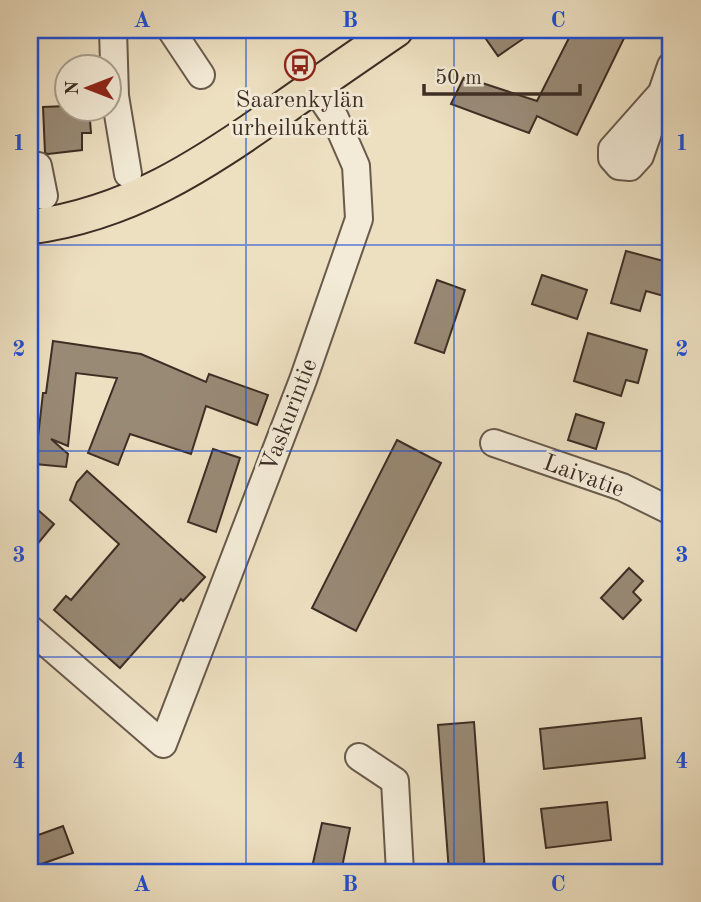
<svg xmlns="http://www.w3.org/2000/svg" width="701" height="902" viewBox="0 0 701 902" font-family="'Old Standard TT',serif">
  <style>
    .building { fill: #998a76; stroke: #3d2d25; stroke-width: 2 }
    .lines { fill: none; stroke-linecap: round; stroke-linejoin: round }
    .minor-casing { stroke: #695a4c; stroke-width: 30 }
    .major-casing { stroke: #3d2d25; stroke-width: 37 }
    .minor { stroke: #f3ebd7; stroke-width: 26 }
    .major { stroke: #ede0c1; stroke-width: 33 }
    .grid { fill: none; stroke: #1d4ed8; stroke-width: 2; stroke-opacity: 0.55 }
    .labels { text-anchor: middle; stroke-width: 6; stroke-linejoin: round; paint-order: stroke }
    .poi-label { font-size: 24px; fill: #3d2d25; stroke: #f3ebd7 }
    .street-label { font-size: 24px; fill: #3d2d25; stroke: #f3ebd7 }
    .neatline { fill: none; stroke: #1d4ed8; stroke-width: 2.5 }
    .grid-label { font-size: 23px; text-anchor: middle; font-weight: bold; fill: #1d4ed8 }
  </style>
  <rect width="100%" height="100%" fill="#ede0c1"/>
  <filter id="stains"><feTurbulence type="fractalNoise" baseFrequency=".00286" numOctaves="4"/><feColorMatrix values="0 0 0 0 .2 0 0 0 0 .09 0 0 0 0 .02 0 0 0 .5 -.17"/></filter>
  <radialGradient id="worn" r=".72"><stop offset=".6" stop-color="#630" stop-opacity="0"/><stop offset="1" stop-color="#630" stop-opacity=".3"/></radialGradient>
  <path class="building" d="M499,30H536L498,56L486,39Z
    M573,30H628L577,135L537,116L529,133L451,104L464,77L537,101Z
    M66,106V108H89L91,133H82V150L48,154L45,153L43,107Z
    M626,251L671,263V298L646,291L640,311L611,303Z
    M542,275L587,290L577,319L532,304Z
    M437,280L465,290L444,353L415,343Z
    M588,333L647,350L638,383L626,380L621,396L574,381Z
    M53,341L141,354L206,382L209,374L268,395L257,425L206,406L191,454L130,434L118,465L88,453L117,378L76,373L68,446L51,439L68,454L66,467L35,464L43,393H46Z
    M576,414L604,423L596,449L568,440Z
    M397,440L441,463L356,631L312,608Z
    M213,449L240,458L216,532L188,522Z
    M87,471L205,577L183,601L181,599L120,668L54,610L66,596L71,600L119,544L70,500L77,482Z
    M30,503L54,524L30,553Z
    M629,568L643,581L633,592L641,600L623,619L601,598Z
    M641,718L645,758L544,769L540,729Z
    M474,722L485,872H449L438,725Z
    M607,802L611,840L546,848L541,809Z
    M322,823L350,828L341,872H311Z
    M63,826L73,853L30,868V838Z"/>
  <g class="lines">
    <g class="minor-casing">
      <path id="minor" d="M113,30L115,96L128,174
        M171,30L201,75
        M659,96L612,149V158L619,166L630,167L640,156L671,66
        M30,165L38,166L44,196
        M494,443L622,487L671,511
        M30,629L163,744L303,380L359,219L356,166L335,118L314,87
        M359,757L395,781L400,872"/>
    </g>
    <g class="major-casing">
      <path id="major" d="M30,227C129,214 203,165 282,109C320,82 358,56 396,30"/>
    </g>
    <use href="#minor" class="minor"/>
    <use href="#major" class="major"/>
  </g>
  <path class="grid" d="M246,30V872M454,30V872M30,245H671M30,451H671M30,657H671"/>
  <defs>
    <g id="bus-ring" transform="scale(1.575)"><circle r="9.5" fill="#f3ebd7" stroke="#8f2418" stroke-width="1.5"/><path d="M-5-6H5V4H4V6H2V4H-2V6H-4V4H-5ZM-3.5-4V0h7V-4ZM-3.5 1.2v1.5H-2V1.2ZM2 1.2v1.5H3.5V1.2Z" fill="#8f2418"/></g>
  </defs>
  <g fill-rule="evenodd">
    <use href="#bus-ring" x="300" y="65"/>
  </g>
  <g class="labels">
    <g class="poi-label">
      <text x="300" y="107">Saarenkylän<tspan x="300" dy="28">urheilukenttä</tspan></text>
    </g>
    <g class="street-label">
      <text transform="translate(288 415) rotate(-69)" y="8">Vaskurintie</text>
      <text transform="translate(584 475) rotate(20)" y="8">Laivatie</text>
    </g>
  </g>
  <rect width="701" height="902" fill="none" stroke="#ede0c1" stroke-width="77"/>
  <g transform="translate(88 88) rotate(270)"><circle r="33" fill="#f3ebd7" stroke="#aa9f90" stroke-width="2"/>
  <path d="M0-5L12 26L0 18L-12 26Z" fill="#8f2418"/>
  <text y="-10" font-size="19" font-weight="bold" text-anchor="middle" fill="#3d2d25">N</text>
  </g>
  <path d="M424 84v10h156v-10" fill="none" stroke="#3d2d25" stroke-width="3.5"/>
  <text x="435" y="84" font-size="21" fill="#3d2d25" stroke="#f3ebd7" stroke-width="5" paint-order="stroke">50 m</text>
  <rect x="38" y="38" width="624" height="826" class="neatline"/>
  <g class="grid-label">
    <text x="142" y="27">A</text>
    <text x="350" y="27">B</text>
    <text x="558" y="27">C</text>
    <text x="19" y="150">1</text>
    <text x="682" y="150">1</text>
    <text x="19" y="356">2</text>
    <text x="682" y="356">2</text>
    <text x="19" y="562">3</text>
    <text x="682" y="562">3</text>
    <text x="19" y="768">4</text>
    <text x="682" y="768">4</text>
    <text x="142" y="891">A</text>
    <text x="350" y="891">B</text>
    <text x="558" y="891">C</text>
  </g>
  <rect width="100%" height="100%" filter="url(#stains)"/>
  <rect width="100%" height="100%" fill="url(#worn)"/>
</svg>
